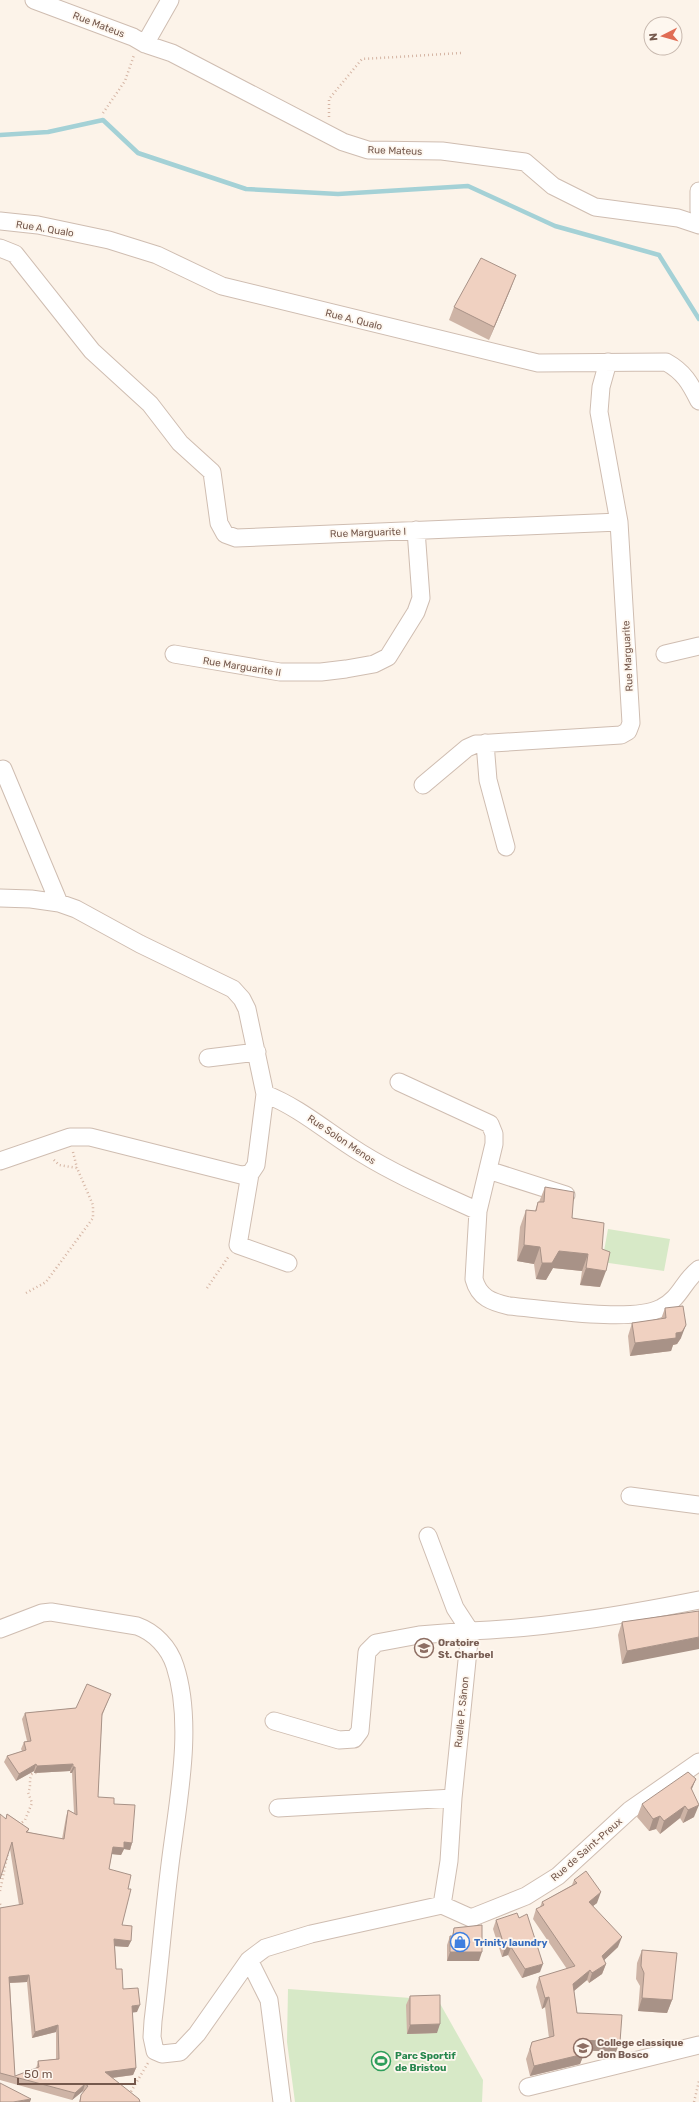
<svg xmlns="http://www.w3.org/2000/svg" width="699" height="2102" viewBox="0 0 699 2102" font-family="Rubik,sans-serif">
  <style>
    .green { fill: #d7e9c7 }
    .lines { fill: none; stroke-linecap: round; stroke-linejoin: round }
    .stream { stroke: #a4d1d6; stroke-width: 4.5 }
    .minor-casing { stroke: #cfbdb1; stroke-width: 19 }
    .path { stroke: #d5b5a4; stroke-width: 2.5; stroke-dasharray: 1 3; stroke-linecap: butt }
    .minor { stroke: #fff; stroke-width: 17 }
    .wall { fill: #ceb4a6; fill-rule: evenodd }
    .shaded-wall { fill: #a89287 }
    .building { fill: #f0d1c1; stroke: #a89287; fill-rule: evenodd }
    .labels { text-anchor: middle; stroke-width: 3.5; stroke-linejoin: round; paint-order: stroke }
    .street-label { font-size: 10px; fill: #75594d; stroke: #fef7ef }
    .education-label { font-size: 10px; font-weight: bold; fill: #785e54; stroke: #fef7ef; text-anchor: start }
    .shop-label { font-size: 10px; font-weight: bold; fill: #366cbe; stroke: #fef7ef; text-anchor: start }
    .leisure-label { font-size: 10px; font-weight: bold; fill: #27864d; stroke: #fef7ef; text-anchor: start }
  </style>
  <rect width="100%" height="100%" fill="#fcf3e9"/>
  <path class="green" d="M608,1229L670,1239L664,1271L602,1262Z
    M288,1989L438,2000L483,2080L482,2102H295L287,2042Z"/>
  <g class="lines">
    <path class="stream" d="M0,135L48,132L103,120L138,153L246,189L338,194L468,186L555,226L659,255L699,319"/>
    <g class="minor-casing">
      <path id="minor" d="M34,0L133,37L145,44L172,53L343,142L368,150L442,151L525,162L553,186L595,207L678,218L699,225
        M145,44L170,0
        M699,191V211
        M0,221L38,225L109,240L157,255L222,286L538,363L666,362C684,372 690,383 699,401
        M0,248L15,254L92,351L150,404L180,443L212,472L219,523L225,534L236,538L619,522
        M174,654L280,672H321L346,669L374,664L388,657L416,612L421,598L416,530
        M665,654L699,646
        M485,743L488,780L506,847
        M3,769L59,903
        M423,785L467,748L476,744L621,735L628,731L631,723L619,522L599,412L601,387L608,362
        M0,898L31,899L59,903L76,909L140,944L233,989L242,999L247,1009L265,1094L256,1165L250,1174L238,1245L288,1263
        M208,1058L257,1052
        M399,1082L490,1124L494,1134V1144L478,1211
        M265,1094C301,1108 328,1133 361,1153C398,1176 439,1193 478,1211L474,1279C479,1298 492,1302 509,1306C544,1309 633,1323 661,1308C681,1298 683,1281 699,1269
        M0,1161L70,1137H90L241,1175L250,1174
        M488,1170L566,1195
        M630,1496L699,1505
        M0,1629L42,1613L51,1612L137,1626C154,1632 169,1647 175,1666C195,1727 176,1810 169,1873C163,1922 159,1972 153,2021L152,2037L155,2051L162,2054L180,2052L197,2034L249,1960L265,1948L311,1934L442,1905
        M274,1721L339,1740L354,1739L360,1731L367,1652L376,1643L419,1635L470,1631L455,1608L428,1536
        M278,1808L453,1798
        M442,1905L449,1861L453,1798L470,1631C547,1628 623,1615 699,1600
        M442,1905L471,1918L526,1896L558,1876L630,1810L699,1762
        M249,1960L269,2000L282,2102
        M528,2087L699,2045"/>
    </g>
    <path class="path" d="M103,113L125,81L134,55
      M329,117V99L362,59L462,53
      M73,1152L77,1168
      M207,1288L229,1256
      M26,1293L46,1282L93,1218V1205L77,1168L59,1165L53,1159
      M19,1825L25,1820L32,1803L28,1792C32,1786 28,1780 32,1774L42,1771
      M0,1891L8,1852
      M0,1904L4,1910
      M129,2095L148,2063
      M694,2102L699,2081"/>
    <use href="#minor" class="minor"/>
  </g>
  <path class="wall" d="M511,288L489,340L449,320L454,307Z
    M545,1187L572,1218L602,1249L600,1287L580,1285L582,1271L553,1268L546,1280L536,1279L534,1264L517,1261L520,1227L526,1210L535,1211L538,1202H539Z
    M665,1308L681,1338L677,1344L673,1345L671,1351L630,1356L628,1336L632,1323L661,1319Z
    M699,1611L622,1664L618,1635L622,1622Z
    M108,1701L102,1716L98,1797L114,1804L132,1843L130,1850L124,1849L121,1855L112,1854L109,1869L128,1889L122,1925L131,1941L128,1947L115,1946L116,1969L123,1989L137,2012H132L136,2068L133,2075L112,2078L140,2102H79L81,2095L84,2092L83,2091L72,2100L0,2080V1908L19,1905L10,1849L6,1818L7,1814L29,1829L28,1832L62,1839L66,1817L68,1810L74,1813L72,1773H70V1771L34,1773V1771L16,1781L4,1762L7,1756L22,1751L21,1749L24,1742L27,1741L22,1719L25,1713L76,1708ZM27,1982L32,2038L56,2032V2059L38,2061L36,2069L15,2076L10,1983Z
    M696,1779L691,1790L694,1817L683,1823L680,1818L660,1834L656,1829L649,1831L637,1817L642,1804Z
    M574,1880L597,1903L593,1906L618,1947L604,1960L606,1964L602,1974L589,1983L587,1980L574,1991L577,2013L616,2052L583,2050L584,2054L580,2064L530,2076L526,2059L532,2042L549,2038L545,2007L542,2009L536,1987L539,1977L567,1969L533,1919L536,1909L540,1907L542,1902L572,1885Z
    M496,1920L540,1972L522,1978L508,1955L502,1957L493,1929Z
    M454,1928L479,1961H447V1945L450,1936H452Z
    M642,1950L672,2000L667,2013L638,2011L640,1986L636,1979L637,1963Z
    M410,1996L437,2033L407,2034L406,2005Z"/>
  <path class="shaded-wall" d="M516,275L511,288L489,340L494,327Z
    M524,1245L540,1247L534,1264L517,1261Z
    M559,1251L588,1254L582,1271L553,1268L546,1280L536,1279L542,1263Z
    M586,1268L606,1271L600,1287L580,1285Z
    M686,1325L681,1338L677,1344L673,1345L671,1351L630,1356L635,1343L676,1333Z
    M699,1637V1649L622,1664L627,1651Z
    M36,1764L34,1771L16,1781L19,1774Z
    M73,1764L70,1771L34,1773L37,1766Z
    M73,1767H75L72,1773H70Z
    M696,1779L691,1791V1788Z
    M699,1805L694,1817L683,1823L688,1810Z
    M685,1806L680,1818L660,1834L664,1821Z
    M660,1816L656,1829L649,1831L653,1819Z
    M124,1842L132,1843L130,1850L124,1849L121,1855L111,1854L113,1847Z
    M601,1892L597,1903L585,1912L589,1902Z
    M622,1937L618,1947L598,1966L602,1956Z
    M114,1939L131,1941L128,1947L112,1946Z
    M511,1947L508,1955L502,1957L505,1948Z
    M450,1952H482L479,1961H447Z
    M543,1964L540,1972L522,1978L525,1969Z
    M606,1964L602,1974L589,1983L592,1973Z
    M590,1970L587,1980L569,1995L573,1984Z
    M29,1975L27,1982L7,1983L9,1977Z
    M549,1997L545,2007L542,2009L545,1998Z
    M642,1998L672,2000L667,2013L638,2011Z
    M140,2005L137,2012L130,2013L132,2006Z
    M440,2024L437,2033L407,2034L410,2025Z
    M58,2025L56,2032L32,2038L35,2032Z
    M581,2040L620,2042L616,2052L578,2050Z
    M584,2054L580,2064L530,2076L534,2066Z
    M136,2068L133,2075L103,2079L105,2072Z
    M85,2084L83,2091L72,2100L75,2093Z
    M31,2099L30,2102H13Z"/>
  <path class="building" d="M481,258L516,275L494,327L454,307Z
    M545,1187L574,1192L572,1218L604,1223L602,1249L610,1252L606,1271L586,1268L588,1254L559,1251L552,1263H542L540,1247L524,1245L526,1210L536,1211L538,1202H544Z
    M683,1306L686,1325L682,1332L676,1333V1338L635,1343L632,1323L666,1318L665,1308Z
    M699,1611V1637L627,1651L622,1622Z
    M87,1684L111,1694L102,1714L98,1797L114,1798V1804L135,1805L132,1843L124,1842V1848L113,1847L109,1869L131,1875L128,1889H131L122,1925L132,1926L131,1941L114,1939L116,1969H122L123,1989L138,1988L140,2005L132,2006L136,2068L105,2072L139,2099L140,2102H80L81,2095L88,2086L85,2084L75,2093L0,2073V1908L23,1904L12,1842L0,1879V1814L6,1819L7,1814L29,1829L26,1832L64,1839L68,1810L77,1815L75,1767H73V1764L37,1766L36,1764L19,1774L7,1756L26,1750L24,1742L31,1741L25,1713L76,1708ZM29,1975L35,2032L58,2025L59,2059L38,2061L39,2067L15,2076L9,1977Z
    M688,1772L696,1779L691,1788L699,1805L688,1810L685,1806L664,1821L660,1816L653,1819L642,1804Z
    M586,1871L601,1892L589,1902L622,1937L602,1956L606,1964L592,1973L590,1970L573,1984L577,2013L622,2015L620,2042L581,2040L584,2054L534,2066L530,2049L532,2042L554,2036L549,1997L545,1998L539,1977L575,1966L536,1909L544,1905L542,1902L577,1883L574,1880Z
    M517,1913L519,1918L527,1914L543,1964L525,1969L511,1947L505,1948L496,1920Z
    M482,1925V1952H450V1936H453L454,1928Z
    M642,1950L677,1953L672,2000L642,1998L644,1973L641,1966Z
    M440,1995V2024L410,2025V1996Z
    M0,2083L31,2099L13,2102H0Z"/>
  <defs>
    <g id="university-ring" transform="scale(1)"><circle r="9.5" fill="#fef7ef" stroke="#8d6e63" stroke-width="1.5"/><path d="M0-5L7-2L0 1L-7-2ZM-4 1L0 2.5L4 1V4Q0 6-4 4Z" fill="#8d6e63"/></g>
    <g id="shop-ring" transform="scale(1)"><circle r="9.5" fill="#fef7ef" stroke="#3f7fe0" stroke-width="1.5"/><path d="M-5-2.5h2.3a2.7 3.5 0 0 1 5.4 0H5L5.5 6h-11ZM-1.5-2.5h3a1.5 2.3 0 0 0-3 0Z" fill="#3f7fe0"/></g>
    <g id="stadium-ring" transform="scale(1)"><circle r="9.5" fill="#fef7ef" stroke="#2e9e5b" stroke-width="1.5"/><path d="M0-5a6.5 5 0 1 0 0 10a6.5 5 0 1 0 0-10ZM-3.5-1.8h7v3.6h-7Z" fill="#2e9e5b"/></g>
  </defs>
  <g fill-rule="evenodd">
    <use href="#university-ring" x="424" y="1648"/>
    <use href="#shop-ring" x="460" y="1942"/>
    <use href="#university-ring" x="583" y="2048"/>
    <use href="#stadium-ring" x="381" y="2061"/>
  </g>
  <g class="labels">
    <g class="street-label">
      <text transform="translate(99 24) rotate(21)" y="4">Rue Mateus</text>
      <text transform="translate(395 150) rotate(2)" y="4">Rue Mateus</text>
      <text transform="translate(45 228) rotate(9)" y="4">Rue A. Qualo</text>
      <text transform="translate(354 319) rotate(14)" y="4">Rue A. Qualo</text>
      <text transform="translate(368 532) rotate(-2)" y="4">Rue Marguarite I</text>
      <text transform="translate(627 656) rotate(-93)" y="4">Rue Marguarite</text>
      <text transform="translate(242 666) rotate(9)" y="4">Rue Marguarite II</text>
      <text transform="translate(342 1139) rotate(34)" y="4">Rue Solon Menos</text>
      <text transform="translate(461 1712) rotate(-84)" y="4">Ruelle P. Sânon</text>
      <text transform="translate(586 1849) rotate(-41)" y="4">Rue de Saint-Preux</text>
    </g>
    <g class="education-label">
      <text x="438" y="1646">Oratoire<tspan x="438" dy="12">St. Charbel</tspan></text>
      <text x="597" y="2046">College classique<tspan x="597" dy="12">don Bosco</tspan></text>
    </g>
    <g class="shop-label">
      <text x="474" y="1946">Trinity laundry</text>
    </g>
    <g class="leisure-label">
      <text x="395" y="2059">Parc Sportif<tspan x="395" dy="12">de Bristou</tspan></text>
    </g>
  </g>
  <g transform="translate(663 36) rotate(264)"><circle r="19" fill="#fef7ef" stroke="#c7b8ae"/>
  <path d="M0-3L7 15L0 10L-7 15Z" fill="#e06c53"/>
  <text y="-6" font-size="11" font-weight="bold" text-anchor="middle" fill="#75594d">N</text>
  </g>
  <path d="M18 2078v6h117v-6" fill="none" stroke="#75594d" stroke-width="2"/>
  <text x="24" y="2078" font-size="12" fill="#75594d" stroke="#fef7ef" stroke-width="3" paint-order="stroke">50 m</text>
</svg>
